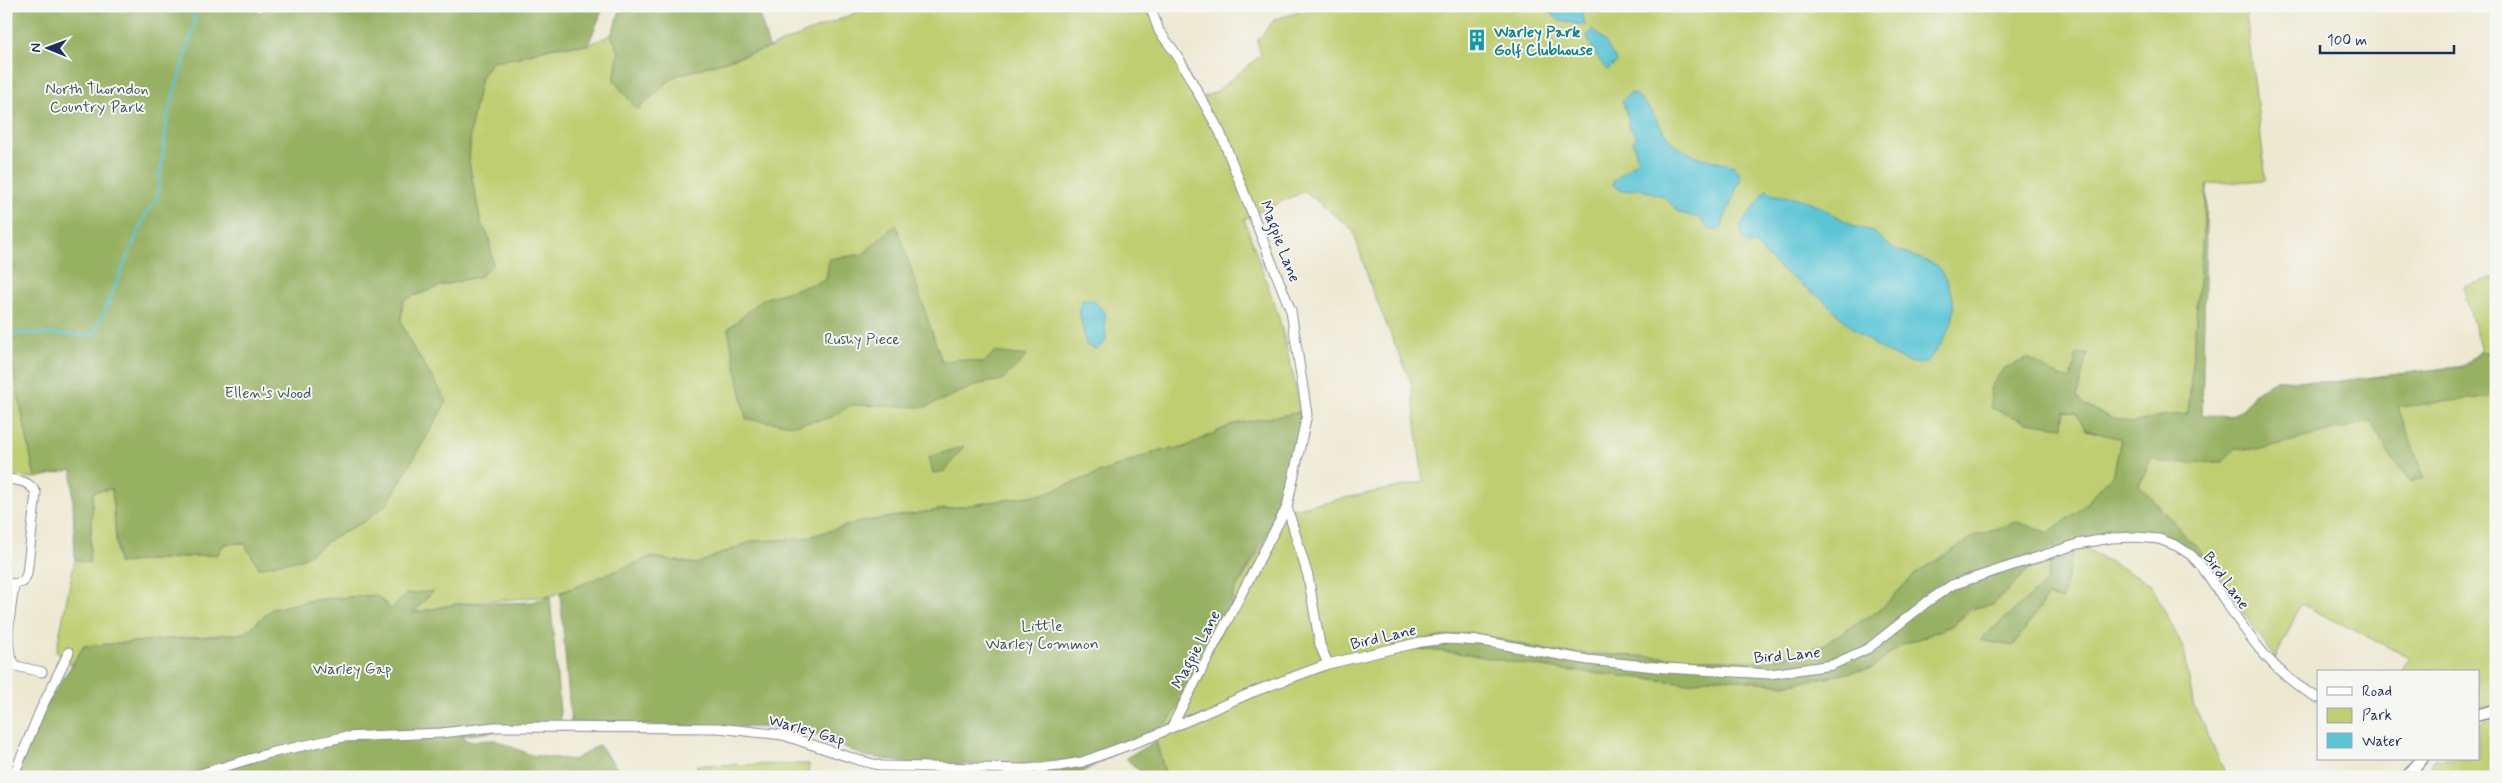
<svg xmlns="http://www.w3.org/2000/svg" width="2502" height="783" viewBox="0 0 2502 783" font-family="Mynerve,sans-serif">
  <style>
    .green { fill: #bfce71; stroke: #6d7e68 }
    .forest { fill: #97b163; stroke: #597060 }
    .water { fill: #5ac5d5; stroke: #3a7a9a }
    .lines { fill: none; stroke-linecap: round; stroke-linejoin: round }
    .stream { stroke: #5ac5d5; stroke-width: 2.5 }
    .street-casing { stroke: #848c97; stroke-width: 11 }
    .secondary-casing { stroke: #848c97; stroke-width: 14 }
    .street { stroke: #fff; stroke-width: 9 }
    .secondary { stroke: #fff; stroke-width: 11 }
    .labels { text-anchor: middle; stroke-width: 4; stroke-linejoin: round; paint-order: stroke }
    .culture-label { font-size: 16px; font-weight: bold; fill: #0d838f; stroke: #f6f6f2; text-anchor: start }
    .park-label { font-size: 16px; fill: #445763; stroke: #f6f6f2 }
    .street-label { font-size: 16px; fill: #1b2f5e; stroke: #f6f6f2 }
  </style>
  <rect width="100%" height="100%" fill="#f6f6f2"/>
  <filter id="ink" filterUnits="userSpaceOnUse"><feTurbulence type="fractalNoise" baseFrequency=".02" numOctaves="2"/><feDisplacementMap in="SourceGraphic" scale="10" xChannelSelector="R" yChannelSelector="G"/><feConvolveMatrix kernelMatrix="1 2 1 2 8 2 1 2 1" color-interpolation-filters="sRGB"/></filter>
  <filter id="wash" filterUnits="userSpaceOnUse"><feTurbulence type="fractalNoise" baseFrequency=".0096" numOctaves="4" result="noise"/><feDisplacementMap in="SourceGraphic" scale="20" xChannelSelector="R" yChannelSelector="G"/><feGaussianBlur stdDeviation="1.12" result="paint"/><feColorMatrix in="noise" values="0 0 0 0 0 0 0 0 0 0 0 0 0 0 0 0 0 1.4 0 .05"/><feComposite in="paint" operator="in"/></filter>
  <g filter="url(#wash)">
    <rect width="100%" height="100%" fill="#ede8d0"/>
    <path class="green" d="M855,6H1150L1201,98L1216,92L1261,55L1257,41L1275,19L1322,6H2245L2266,180L2207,184L2188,414L2161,416L2121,439L2114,473L2080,510L2048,533L2017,523L1915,574L1882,608L1821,646L1765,662L1394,646L1466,654L1555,669L1689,683L1714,677L1785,685L1873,668L1900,646L1951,626L1977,607L1994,604L2058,538L2046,583L1980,640L2013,646L2048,595L2075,543L2151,584L2184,650L2193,703L2227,777H1166L1153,730L1168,722L1234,592L1287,507L1291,509L1423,482L1411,382L1372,290L1353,230L1305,191L1244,219L1279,318L1302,412L1233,424L1183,448L1161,450L1043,494L860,522L802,539L752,541L696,564L651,557L608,575L550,596L456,604L413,613L432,592L391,609L376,595L312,600L272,609L245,633L84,646L72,665L56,652L75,559L89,563L93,492L112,489L118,563L218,554L224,544L244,543L304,558L334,537L365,521L427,368L412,346L401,322L403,300L443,285L481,276L489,237L481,224L469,162L471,126L481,77L492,61L515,58L553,47L588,45L611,35L619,52L614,80L659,89L675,76L769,48L858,12Z
      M2496,277V705L2478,708V672H2402L2410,658L2301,604L2275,659L2211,563L2139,485L2152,456L2202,415L2229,416L2243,410L2253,394L2276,380L2333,382L2463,366L2481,351L2463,287Z
      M6,362H12L35,478L6,475Z
      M2496,718V777H2427L2424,774L2435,759H2478V724Z
      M809,764L808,777H696L697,765Z"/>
    <path class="forest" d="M6,6H218L219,9L220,6H257V13L273,6H604L588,45L553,47L515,58L492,61L481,77L471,126L469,162L481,224L489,237L493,264L481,276L443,285L403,300L401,322L412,346L447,401L388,503L365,521L334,537L304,558L259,568L244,543L224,544L218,554L118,563L112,489L93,492L89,563L75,559L72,470L35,478L12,363L6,362Z
      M622,6H757L769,48L675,76L637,110L614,80L619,52L611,35Z
      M2207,184L2202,415L2229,416L2243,410L2253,394L2276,380L2334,382L2463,366L2481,352H2496V396L2398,407L2424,477L2411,482L2389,455L2371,421L2256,450L2235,448L2223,462L2161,463L2152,457L2139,485L2211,563L2167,535L2139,530L2075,543L2062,600L2048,596L2013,646L1980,640L2046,583L2055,544L1994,604L1972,608L1951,626L1900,646L1873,668L1785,685L1714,677L1689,683L1555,669L1466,654L1392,646L1469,632L1554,652L1765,662L1821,646L1882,608L1915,574L1976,535L2017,522L2048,533L2080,510L2114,473L2121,439L2086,430L2076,413L2064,411L2063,427L2026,422L1991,408L1990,388L2004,368L2029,358L2053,373L2071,380L2077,354L2087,353L2077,397L2084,405L2107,416L2132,423L2161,416L2188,414Z
      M896,224L942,362L960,359L984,363L994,352L1027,356L1002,380L979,384L926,407L851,405L830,418L794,425L746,419L728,329L763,299L826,280L829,259L863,254Z
      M1302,412L1301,445L1288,473V490L1278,501L1281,510L1234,592L1232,604L1205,665L1168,722L1074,777H987V765L914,764L864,756L803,728L571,724L560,593L651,557L696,564L752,541L802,539L860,522L1043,494L1161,450L1183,448L1233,424Z
      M964,446L945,471L933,473L929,457Z
      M433,591L413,613L456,604L533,602L550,596L561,723L461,736L468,741L495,740L531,755L574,760L599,745L618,769L620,777H12L46,705L84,646L245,633L272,609L312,600L376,595L391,609L406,594Z
      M1156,741L1166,777C1145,777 1140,773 1126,758Z"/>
    <path class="water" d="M1544,6H1581L1585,25L1559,21Z
      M1593,29L1605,42L1617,62L1607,70C1602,66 1587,41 1587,35Z
      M1631,93C1647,97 1661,132 1673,143C1690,158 1713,160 1734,166L1738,170L1741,178L1721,227L1718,230H1710L1699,218L1680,213L1663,196L1639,189L1622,191L1613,185V182L1638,160L1633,141L1637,138L1632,129L1628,128V116L1622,100Z
      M1767,189L1773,195L1794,197L1815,204L1856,227L1872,231L1892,248L1937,265C1965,305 1956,328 1926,363C1906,369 1863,338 1849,325C1840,317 1833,308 1824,301C1804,286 1770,264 1756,244H1749L1743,240L1740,226Z
      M1082,300H1093L1105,312L1106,341L1097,349L1086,345L1079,310Z"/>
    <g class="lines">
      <path class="stream" d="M6,333L94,335L146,214L157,199L168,113L195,24L193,6"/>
    </g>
  </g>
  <g filter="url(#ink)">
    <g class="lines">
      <g class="street-casing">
        <path id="street" d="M1150,6L1159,31L1177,55L1220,132L1291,311L1307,414L1287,507L1308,576L1320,645L1328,664
          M6,479C19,480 29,481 36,493L27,574L23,582L14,584L6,583
          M14,584C12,606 1,649 16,666L42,672
          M1172,726L1287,507
          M13,777L40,711L69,652
          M190,777L270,753L343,737L441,733L494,727L718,728L783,735L858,760L882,766L1026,769L1059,766L1082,762L1153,736L1253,692L1328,664L1421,642L1446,639L1482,641L1588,660L1665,668L1770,674L1832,665L1869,648L1927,602L1952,585L2078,544L2111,538L2137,537L2159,539L2177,546L2191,555L2202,567C2237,616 2263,669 2318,698"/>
      </g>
      <g class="secondary-casing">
        <path id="secondary" d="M2478,715L2496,710
          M2407,777L2422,759"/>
      </g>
      <use href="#street" class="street"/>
      <use href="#secondary" class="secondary"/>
    </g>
  </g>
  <defs>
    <g id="building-bare" transform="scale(1.725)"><path d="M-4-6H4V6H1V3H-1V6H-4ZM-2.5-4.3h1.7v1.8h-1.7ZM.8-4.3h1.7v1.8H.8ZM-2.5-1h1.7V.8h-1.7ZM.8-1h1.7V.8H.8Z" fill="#0f9aa8" stroke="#f6f6f2" stroke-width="2.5" paint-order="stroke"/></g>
  </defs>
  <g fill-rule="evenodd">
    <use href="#building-bare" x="1477" y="40"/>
  </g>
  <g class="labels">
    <g class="culture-label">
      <text x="1494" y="37">Warley Park<tspan x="1494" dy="18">Golf Clubhouse</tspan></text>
    </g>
    <g class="park-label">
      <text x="97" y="94">North Thorndon<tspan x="97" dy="18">Country Park</tspan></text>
      <text x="862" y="344">Rushy Piece</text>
      <text x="268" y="398">Ellen's Wood</text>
      <text x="1042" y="631">Little<tspan x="1042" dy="18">Warley Common</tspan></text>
      <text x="352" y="674">Warley Gap</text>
    </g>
    <g class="street-label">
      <text transform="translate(1281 241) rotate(69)" y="6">Magpie Lane</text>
      <text transform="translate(2227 580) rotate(54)" y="6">Bird Lane</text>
      <text transform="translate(1383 636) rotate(-13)" y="6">Bird Lane</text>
      <text transform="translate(1195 649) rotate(-62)" y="6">Magpie Lane</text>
      <text transform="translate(1787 654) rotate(-5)" y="6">Bird Lane</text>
      <text transform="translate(807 729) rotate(16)" y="6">Warley Gap</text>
    </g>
  </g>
  <rect width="2502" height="783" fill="none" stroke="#f6f6f2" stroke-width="25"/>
  <rect x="2317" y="670" width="162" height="90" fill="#f6f6f2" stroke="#9ea6b7"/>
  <rect x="2327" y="687" width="25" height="8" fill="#ffffff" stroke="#9ea6b7"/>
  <text x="2362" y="696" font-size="15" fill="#1b2f5e">Road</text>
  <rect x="2327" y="708" width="25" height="15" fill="#bfce71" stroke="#9ea6b7"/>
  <text x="2362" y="720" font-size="15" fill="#1b2f5e">Park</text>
  <rect x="2327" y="733" width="25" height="15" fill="#5ac5d5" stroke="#9ea6b7"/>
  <text x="2362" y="746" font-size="15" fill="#1b2f5e">Water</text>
  <g transform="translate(48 48) rotate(271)" stroke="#f6f6f2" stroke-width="4" paint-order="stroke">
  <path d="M0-4L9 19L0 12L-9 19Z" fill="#1b2f5e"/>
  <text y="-8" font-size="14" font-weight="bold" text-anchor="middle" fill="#1b2f5e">N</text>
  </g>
  <path d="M2320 45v8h134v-8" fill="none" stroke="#1b2f5e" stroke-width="2.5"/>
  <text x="2327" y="45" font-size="15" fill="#1b2f5e" stroke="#f6f6f2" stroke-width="4" paint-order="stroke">100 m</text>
</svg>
